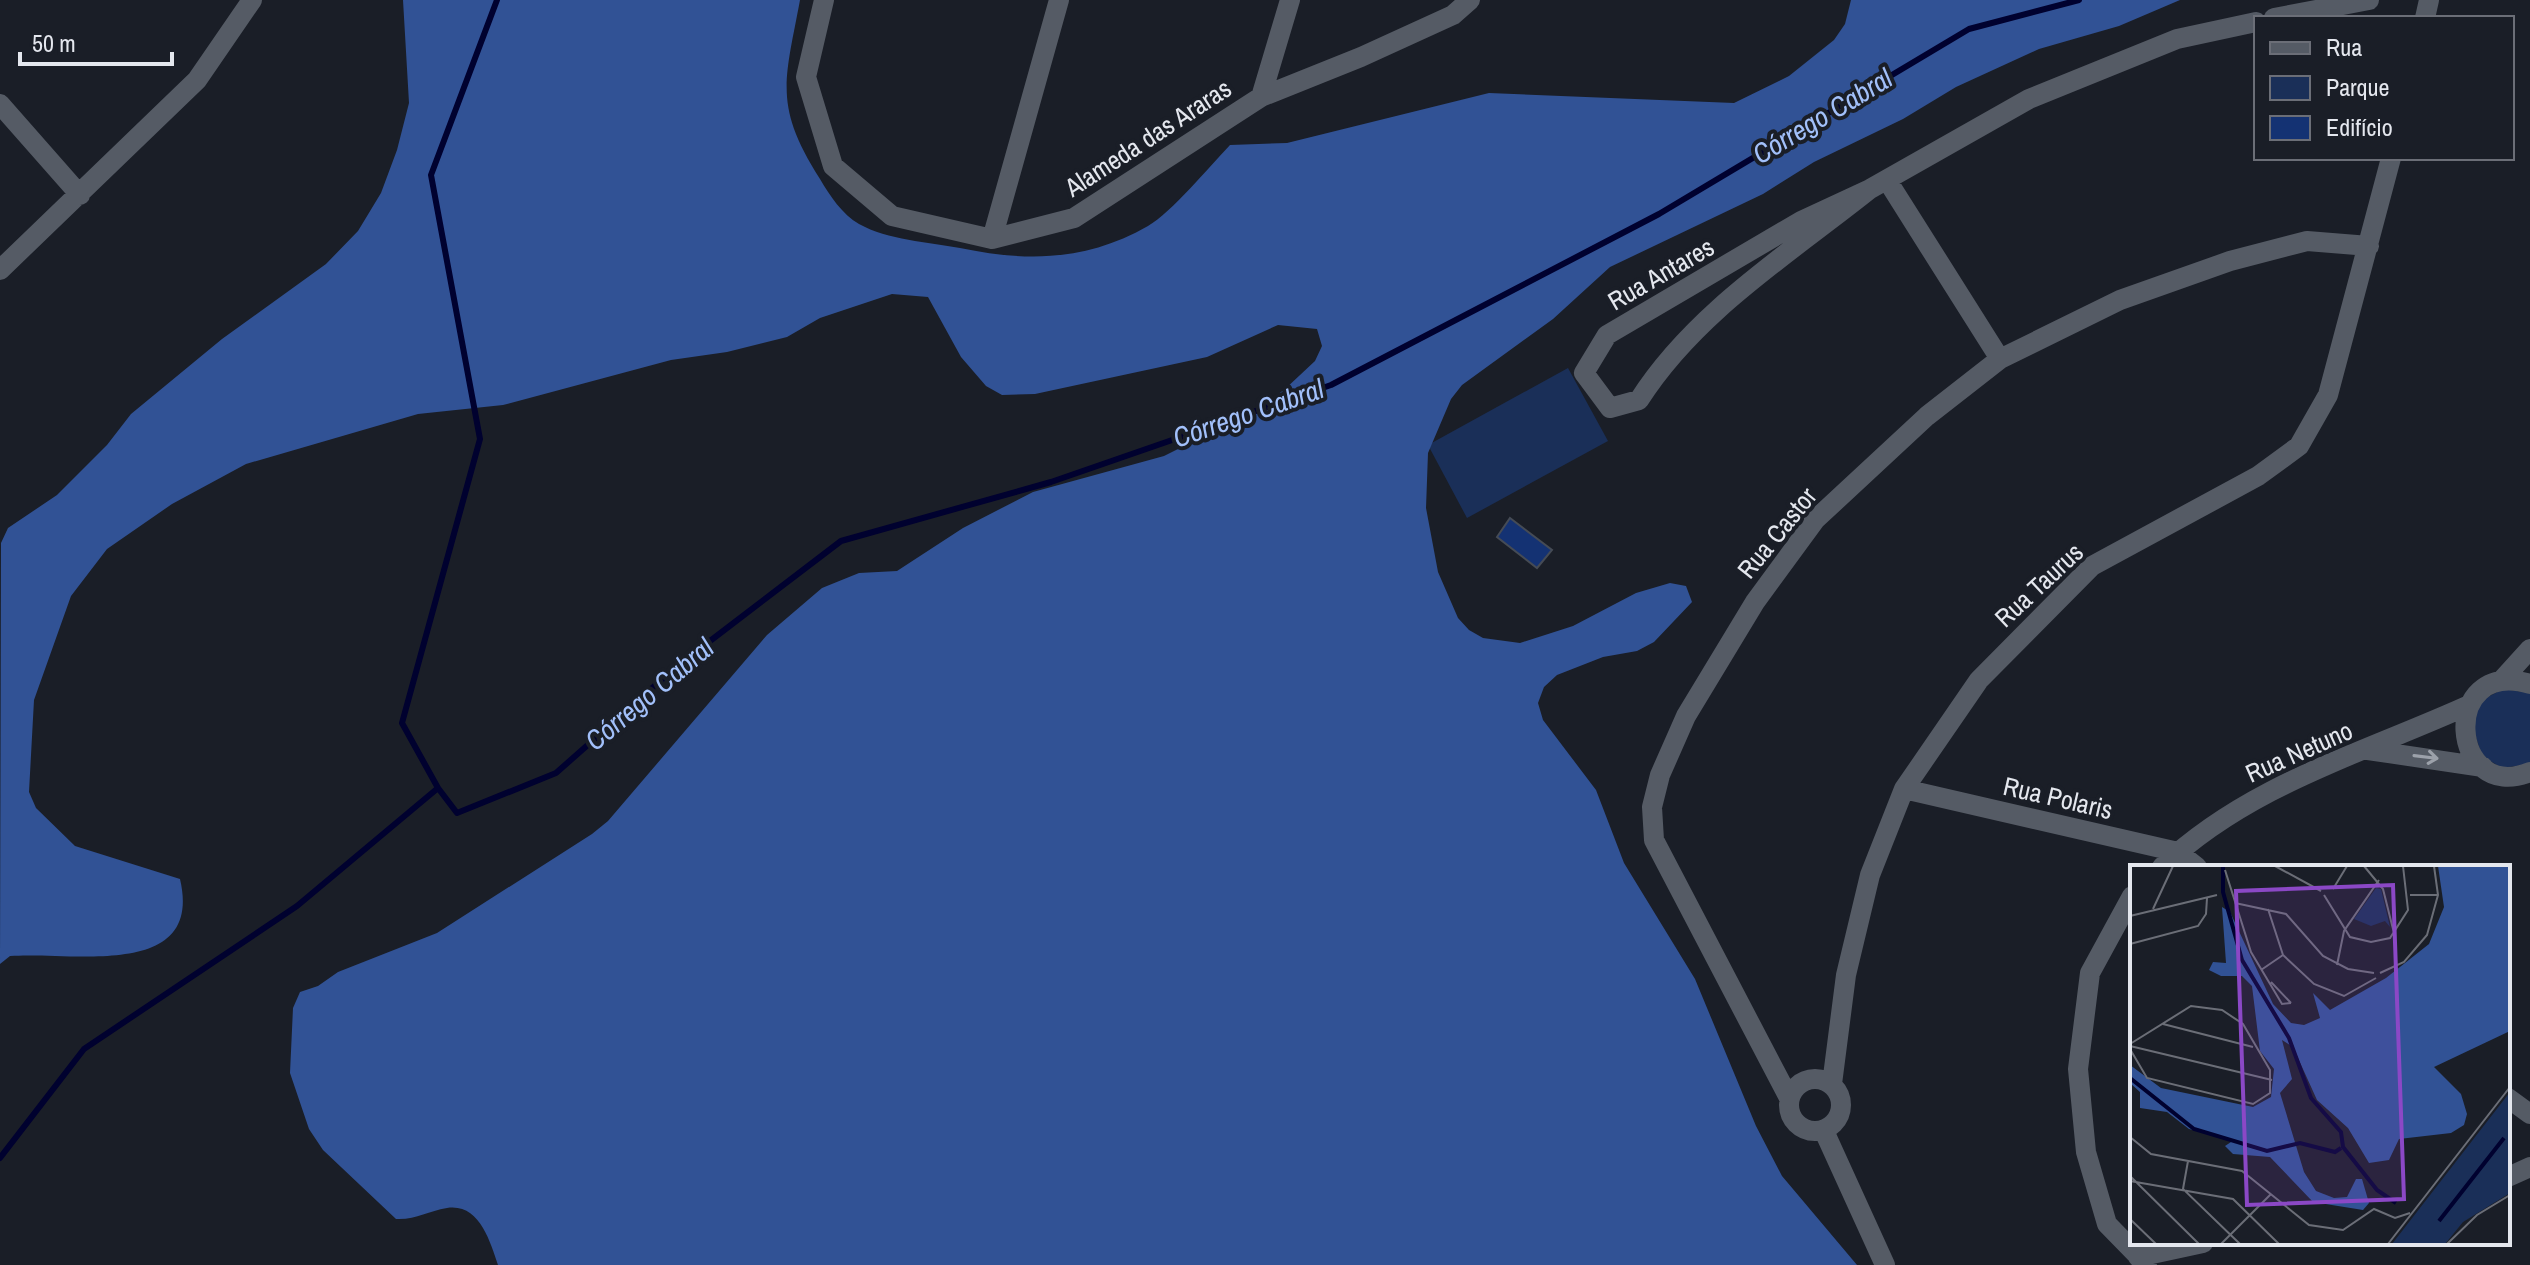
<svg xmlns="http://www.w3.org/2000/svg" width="2530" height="1265" viewBox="0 0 2530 1265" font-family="'Archivo Narrow',sans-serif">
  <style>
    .green { fill: #1a2f58 }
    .forest { fill: #315295 }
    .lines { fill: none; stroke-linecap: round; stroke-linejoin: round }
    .stream { stroke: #00012f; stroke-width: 6 }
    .building { fill: #143273; stroke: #454b55; stroke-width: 2 }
    .street { stroke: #555b65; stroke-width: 20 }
    .oneway { stroke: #9ca1aa }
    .labels { text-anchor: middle; stroke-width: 8; stroke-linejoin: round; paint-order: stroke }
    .street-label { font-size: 26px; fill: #e4e7ee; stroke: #1a1e27 }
    .water-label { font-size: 28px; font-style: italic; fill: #a2c0fa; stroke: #1a1e27 }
    .inset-river { fill: none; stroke: #00012f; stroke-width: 4 }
    .inset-road { fill: none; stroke: #6b6e77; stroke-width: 2 }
    .view { fill: #8b48c6; fill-opacity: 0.15; stroke: #8b48c6; stroke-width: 4 }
    .inset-edge { fill: none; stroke: #e4e7ee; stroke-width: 4 }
  </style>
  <rect width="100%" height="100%" fill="#1a1e27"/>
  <path class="green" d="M1568,368L1608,441L1467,518L1428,445Z
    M2503,689L2530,693V764L2502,768L2482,756L2471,722L2482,700Z"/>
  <path class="forest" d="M403,0H800C785,81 773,105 820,179C830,196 842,214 859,224C888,240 928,242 960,248C1027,262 1087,261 1148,226C1172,212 1209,167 1230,145L1287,143L1489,93L1734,103L1789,76L1834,40L1845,24L1851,0H2180L2119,26L2039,49L1956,87L1903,119L1814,162L1763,194L1610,267L1553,319L1462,385L1451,399L1428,453L1426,508L1438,572L1458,618L1469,630L1483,638L1520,643L1573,626L1636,593L1670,583L1686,586L1692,602L1654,642L1637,651L1603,657L1557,675L1544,687L1538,703L1543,720L1596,790L1624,863L1695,979L1756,1126L1782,1176L1857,1265H498C490,1241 479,1203 447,1208C428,1211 416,1220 396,1219L323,1150L309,1129L290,1073L293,1008L300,992L318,986L338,972L437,933L592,834L608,821L767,635L822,588L859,573L897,571L963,528L1033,492L1164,456L1254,411L1284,390L1315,361L1322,346L1317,329L1278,325L1207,357L1035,394L1002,395L986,386L961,357L928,297L892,294L820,318L787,337L727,352L671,360L503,405L418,414L246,464L172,504L107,549L71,596L34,700L29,792L36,808L75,846L180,879C204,981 70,951 10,956L0,964L1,543L8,528L57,495L107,445L131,414L222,339L326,264L358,231L381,193L397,150L409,103Z"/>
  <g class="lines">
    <path class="stream" d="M438,788L402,723L480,439L431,175L497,0
      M0,1158L84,1049L297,906L438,788L457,813L556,773L676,667L841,541L1051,482L1331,385L1659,214L1969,29L2079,0"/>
  </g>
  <path class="building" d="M1510,518L1552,550L1537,568L1497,537Z"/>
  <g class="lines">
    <path class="street" d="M824,0L806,77L833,166L892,216L992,239L1074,218L1261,97L1361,57L1453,15L1470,0
      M2274,18L2369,0
      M2425,18L2429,0
      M1261,97L1290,0
      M0,104L80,195
      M1887,180L2000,359
      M1870,189C1790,253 1695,312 1639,400L1610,408L1584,373L1607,335L1801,221L1870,189L2029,99L2177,39L2256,22
      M992,239L1059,0
      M0,270L197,80L252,0
      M2501,681L2530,649
      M2530,684C2438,657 2450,805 2530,772
      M2368,750L2483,767
      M1904,789L2178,852L2197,867
      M2162,867C2248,785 2363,753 2469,705
      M2132,896L2090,973L2078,1069L2086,1152L2107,1224L2147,1265
      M1789 1105a26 26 0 1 1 52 0a26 26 0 1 1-52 0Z
      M1832,1084L1846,975L1870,875L1904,789L1979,680L2092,566L2258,476L2299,446L2328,395L2391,158
      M1789,1098L1654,840L1652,807L1660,775L1686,716L1755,602L1815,520L1927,416L2000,359L2120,300L2230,261L2307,241L2369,246
      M2508,1098L2530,1114
      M1824,1131L1885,1265
      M2508,1177L2530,1167
      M2138,1257L2203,1243"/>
  </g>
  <defs><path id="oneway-shaft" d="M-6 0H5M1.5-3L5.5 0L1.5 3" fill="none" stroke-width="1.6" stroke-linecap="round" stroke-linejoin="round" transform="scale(2)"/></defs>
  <use class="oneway" href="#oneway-shaft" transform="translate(2426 757) rotate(7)"/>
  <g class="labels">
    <g class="street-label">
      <text transform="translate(1148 138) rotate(-33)" y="9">Alameda das Araras</text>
      <text transform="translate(1661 274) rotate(-30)" y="9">Rua Antares</text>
      <text transform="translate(1777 533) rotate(-51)" y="9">Rua Castor</text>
      <text transform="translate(2039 585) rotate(-43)" y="9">Rua Taurus</text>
      <text transform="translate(2299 752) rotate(-24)" y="9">Rua Netuno</text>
      <text transform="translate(2058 798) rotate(13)" y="9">Rua Polaris</text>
    </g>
    <g class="water-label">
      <text transform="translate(1822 116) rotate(-31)" y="10">Córrego Cabral</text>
      <text transform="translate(1248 413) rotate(-19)" y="10">Córrego Cabral</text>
      <text transform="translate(649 694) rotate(-40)" y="10">Córrego Cabral</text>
    </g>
  </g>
  <g transform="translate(2130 865)">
    <rect width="380" height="380" fill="#1a1e27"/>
    <path d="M246,23L251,24L260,62L255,56L241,61L224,54ZM380,227V328L333,357L315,379H262Z" fill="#1a2f58"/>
    <path d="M308,1H380V166L304,202L331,229L337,249L334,260L321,268L269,274L259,295L239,298L218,263L187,235L163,182L152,175L162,214L150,228L174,307L186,326L204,333L217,332L226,314H232L239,338L233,345L183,337L140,292L103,289L95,281L104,275L59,264L37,247L10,243V227L0,218V200L31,223L123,242L141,232L144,204L130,186L122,121L112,111H91L79,105L83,97L96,98L92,42L100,47L143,139L161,158L174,160L190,153L183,128L200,145L256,113L299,79L314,42Z" fill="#315295"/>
    <path class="inset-river" d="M93,1V27L112,95L159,173L181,233L211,267L213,282L247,325L266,338M0,213L64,264L137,286L170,278L205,287L211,283M309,356L374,273"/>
    <path class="inset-road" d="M145,1L191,26M234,1L253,24L264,68M95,5L121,87L152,139L161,138M203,24L217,1M194,30L220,72L241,77L260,73L278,45L273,1M280,30H308M105,38L156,49L193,91L218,104L244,108M23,44L43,1M138,44L153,90L184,119L214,131L246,113M0,51L87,30M0,79L68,61L76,49L77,33M207,100L214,66L249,15M131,105L153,90M250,108L274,97L297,70L308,30L304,1M141,117L161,138M33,159L123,182M0,179L61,141L92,145L113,159L140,205V228L123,239L17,213L0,184M0,181L142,215M0,272L21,289L112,306L179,360L213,365L244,344L265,353L280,348M58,296L53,324L110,379M0,311L69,379M0,316L103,334L149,379M0,354L26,379M91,379L141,329M258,379L380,222M317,379L347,350L380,330"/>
    <path class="view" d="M263,20L274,334L117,340L106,26Z"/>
    <rect width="380" height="380" class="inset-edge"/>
  </g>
  <rect x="2254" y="16" width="260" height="144" fill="#1a1e27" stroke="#6b6e77" stroke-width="2"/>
  <rect x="2270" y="42" width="40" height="12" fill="#555b65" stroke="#6b6e77" stroke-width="2"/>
  <text x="2326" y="56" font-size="24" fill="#e4e7ee">Rua</text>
  <rect x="2270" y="76" width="40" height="24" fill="#1a2f58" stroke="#6b6e77" stroke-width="2"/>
  <text x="2326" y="96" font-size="24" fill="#e4e7ee">Parque</text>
  <rect x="2270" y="116" width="40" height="24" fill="#143273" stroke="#6b6e77" stroke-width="2"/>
  <text x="2326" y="136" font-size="24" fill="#e4e7ee">Edifício</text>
  <path d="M20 52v12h152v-12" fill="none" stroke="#e4e7ee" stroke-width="4"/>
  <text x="32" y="52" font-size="24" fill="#e4e7ee" stroke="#1a1e27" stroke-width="6" paint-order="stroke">50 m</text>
</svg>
